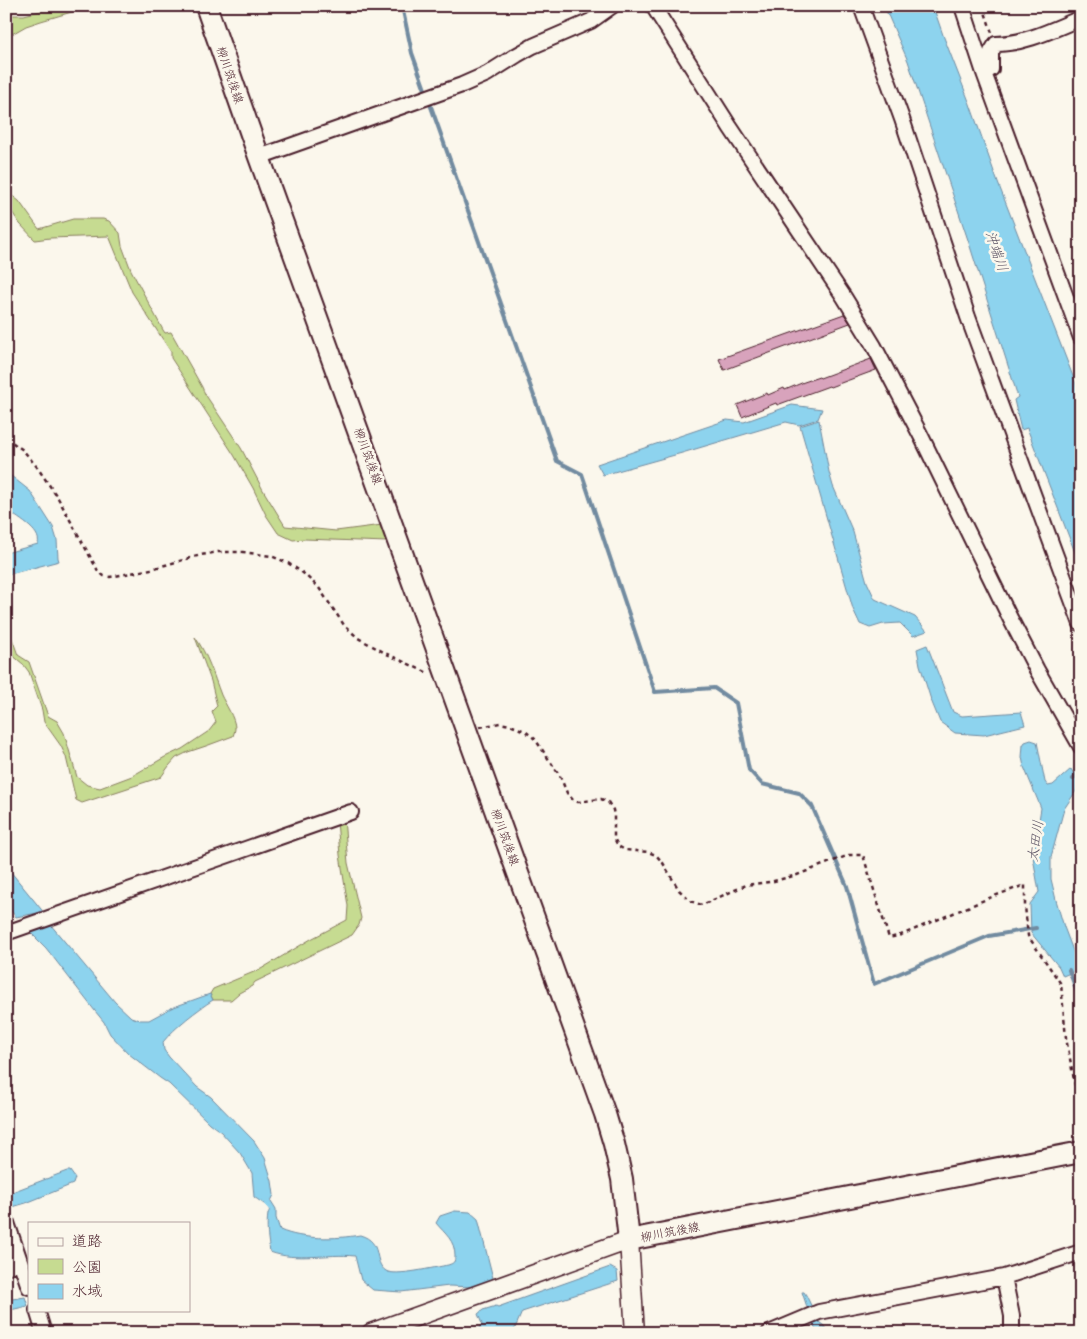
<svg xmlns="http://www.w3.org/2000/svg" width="1087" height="1339" viewBox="0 0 1087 1339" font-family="Kalam,'Klee One',sans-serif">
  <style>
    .green { fill: #c6db91; stroke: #887d5e }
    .water { fill: #8dd3ee; stroke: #728ba0 }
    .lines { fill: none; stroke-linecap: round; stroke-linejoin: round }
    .stream { stroke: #728ba0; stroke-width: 4 }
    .building { fill: #d8a3bc; stroke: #4a1f2b }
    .minor-casing { stroke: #4a1f2b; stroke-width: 18 }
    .tertiary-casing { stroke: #4a1f2b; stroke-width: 21 }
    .secondary-casing { stroke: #4a1f2b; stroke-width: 24 }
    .path { stroke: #4a1f2b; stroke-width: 2.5; stroke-dasharray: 4 4; stroke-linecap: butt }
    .minor { stroke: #fbf7ec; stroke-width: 14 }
    .tertiary { stroke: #fbf7ec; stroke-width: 18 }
    .secondary { stroke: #fbf7ec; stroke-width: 20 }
    .labels { text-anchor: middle; stroke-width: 5; stroke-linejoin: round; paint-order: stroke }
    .street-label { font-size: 12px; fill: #4a1f2b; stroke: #fbf7ec }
    .water-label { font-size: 14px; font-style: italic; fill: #5e5566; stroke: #fbf7ec }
  </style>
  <rect width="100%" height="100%" fill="#fbf7ec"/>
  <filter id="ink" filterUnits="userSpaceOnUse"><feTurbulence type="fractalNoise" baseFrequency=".02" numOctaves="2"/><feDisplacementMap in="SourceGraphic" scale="10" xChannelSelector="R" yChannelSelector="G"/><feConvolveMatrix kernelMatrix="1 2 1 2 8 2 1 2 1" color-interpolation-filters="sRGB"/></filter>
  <g filter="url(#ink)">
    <path class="green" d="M60,6H112L82,9L41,21L26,26L12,34H6V10L12,15H24Z
      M6,191L19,201L39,229L73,219H103L109,221L120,233L122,246L131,270L163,330L165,333L171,332L202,387L205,394L241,448L263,490L285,526L336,531L382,525L387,542L304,539L293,540L278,533L266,515L253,488L234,455L171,358V352L132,292L109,236L50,238L35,240L20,224L6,203Z
      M6,622L18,655L29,662L48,716L57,721L64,733L77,777L87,785L100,788L132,776L165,757L182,749L209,731L216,722L212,711L217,706L211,681L195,637C208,655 213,674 221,695C225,704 235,718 235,728C235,731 234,733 233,736L206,746L188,752L176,758L169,766L161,777L82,803L76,800L66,757L61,746L44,722L42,710L29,672L23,664L6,650Z
      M344,819L348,863L361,918L359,925L352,935L255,982L252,986L239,993L231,1000H213L210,994L213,989L261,969L311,939L347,920L348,906L340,855L337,821Z"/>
    <path class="water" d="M884,6H933L943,35L970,104L998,183L1081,397V568L1027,428L1021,430L1014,400L1018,397L968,240L908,61Z
      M792,405L822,409L818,419L799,425L786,422L682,453L603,475L597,464L727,420L744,422Z
      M819,420L829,472L833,486L853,532L867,582L875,599L915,617L927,631L913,636L900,623L883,624L870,628L860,624L853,609L800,426Z
      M6,472L30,491L53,527L57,540L58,558L59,561L10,574L6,572V553L38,544C42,530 16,518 6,509Z
      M927,645L953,712L962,716L1021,712L1025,725L984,735L955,733L940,722L931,700L920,665L917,649Z
      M1031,740L1037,742L1045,782L1048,786L1053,785L1071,769L1080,785L1064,809L1051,857V879L1056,900L1064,927L1080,969L1063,976L1059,967L1031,933L1030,904L1039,892L1033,857L1041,808L1024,767L1022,757L1023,745L1025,742Z
      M6,866L41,909L43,912L16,917L6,905Z
      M50,924L115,1002L131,1017L140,1020H149L171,1008L210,994L213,1000C197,1010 175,1027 163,1042L164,1050L169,1057L197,1087L211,1097L254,1141L265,1158L272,1181L274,1195L271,1201L276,1209V1218L280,1230C303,1240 336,1239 360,1235C384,1242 372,1262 386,1271C395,1277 436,1267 448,1265C454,1263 455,1262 455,1256C455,1240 445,1234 436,1223L440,1216L455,1211L470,1212L478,1219L493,1278L488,1283L473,1287L449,1286L401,1292L373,1290L361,1280L355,1256C327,1253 297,1262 270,1252C268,1240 266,1227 268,1214C269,1210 271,1211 267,1207C265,1204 258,1200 254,1197L252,1173L240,1153L221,1132L209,1123L169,1084L160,1078L129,1054L110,1034L104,1022L95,1011L46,948L29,931Z
      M67,1171H70L75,1178L73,1184L26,1203L9,1208L6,1202V1197L12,1192Z
      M610,1267L617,1271L618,1281L522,1312L513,1333H475L482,1324L478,1314L483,1310L496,1306L498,1307Z
      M802,1292H804L806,1295L819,1322L824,1326L829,1333H818L813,1325Z
      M25,1297L28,1306L6,1311V1300Z"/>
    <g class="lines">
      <path class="stream" d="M402,6L412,53L427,95
        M429,101L557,461L582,474L655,692L714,688L736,703L749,770L762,784L799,793L812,806L847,886L874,984L989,936L1036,928
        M1073,779L1080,768
        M1069,970L1081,1003"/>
    </g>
    <path class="building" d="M844,314L850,323L724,370L719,359Z
      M871,359L876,370L830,387L829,386L777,405L776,403L742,417L737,405L767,393L768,395L784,388L785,390L804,382L819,377L820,378Z"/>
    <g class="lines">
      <g class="minor-casing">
        <path id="minor" d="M653,6L730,127L844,297L874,346L921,436L1011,620L1037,670L1081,747
          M861,6L902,119L968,317L1081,624
          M962,6L984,73L1081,338
          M984,73L991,69V52L996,44C1025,44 1054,29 1081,18
          M259,157L462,85L487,74L517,55L533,46L591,21L612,6
          M6,933L351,812
          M6,1220L29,1287
          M6,1267L20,1262
          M1004,1277L1012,1316V1333
          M37,1310L44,1333
          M769,1333L819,1312L1004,1277L1081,1252"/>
      </g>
      <g class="tertiary-casing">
        <path id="tertiary" d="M371,1333L629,1240L635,1333"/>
      </g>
      <g class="secondary-casing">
        <path id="secondary" d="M206,6L259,157L605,1114L614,1144L622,1179L629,1240L1081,1152"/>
      </g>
      <path class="path" d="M983,6L992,33
        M6,438L23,450L37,467L58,498L98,571L104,576L110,577L151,569L201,555L218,552H243L271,556L288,563L303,573L319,588L344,625L358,638L387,654L428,673
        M480,727L500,723L510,725L525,731L535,739L560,776L567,793L573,800L578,802L601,799L608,802L613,810L614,816V838L618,846L625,850L648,852L656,855L663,863L679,890L690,901L702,905L746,885L770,882L797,875L849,855H863L889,938L901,935L994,896L1025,885V906L1028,936L1061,984L1066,1038L1081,1116"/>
      <use href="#minor" class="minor"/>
      <use href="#tertiary" class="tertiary"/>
      <use href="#secondary" class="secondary"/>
    </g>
  </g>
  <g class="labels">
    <g class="street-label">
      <text transform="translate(230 75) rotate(71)" y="4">柳川筑後線</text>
      <text transform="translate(368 456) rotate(70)" y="4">柳川筑後線</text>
      <text transform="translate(505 837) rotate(70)" y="4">柳川筑後線</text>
      <text transform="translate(670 1232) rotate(-11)" y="4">柳川筑後線</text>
    </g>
    <g class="water-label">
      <text transform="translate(997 251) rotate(71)" y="5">沖端川</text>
      <text transform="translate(1035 841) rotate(-82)" y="5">太田川</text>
    </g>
  </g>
  <rect width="1087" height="1339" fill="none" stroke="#fbf7ec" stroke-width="25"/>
  <rect x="12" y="12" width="1062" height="1314" fill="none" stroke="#4a1f2b" stroke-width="2" filter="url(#ink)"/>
  <rect x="28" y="1222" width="162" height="90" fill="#fbf7ec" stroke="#b4a19f"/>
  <rect x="38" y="1238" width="25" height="8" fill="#fbf7ec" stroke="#b4a19f"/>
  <text x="72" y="1246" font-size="15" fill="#4a1f2b">道路</text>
  <rect x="38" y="1259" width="25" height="15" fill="#c6db91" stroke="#b4a19f"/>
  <text x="72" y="1272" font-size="15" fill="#4a1f2b">公園</text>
  <rect x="38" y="1284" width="25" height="15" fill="#8dd3ee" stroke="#b4a19f"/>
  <text x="72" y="1296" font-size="15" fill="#4a1f2b">水域</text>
</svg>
